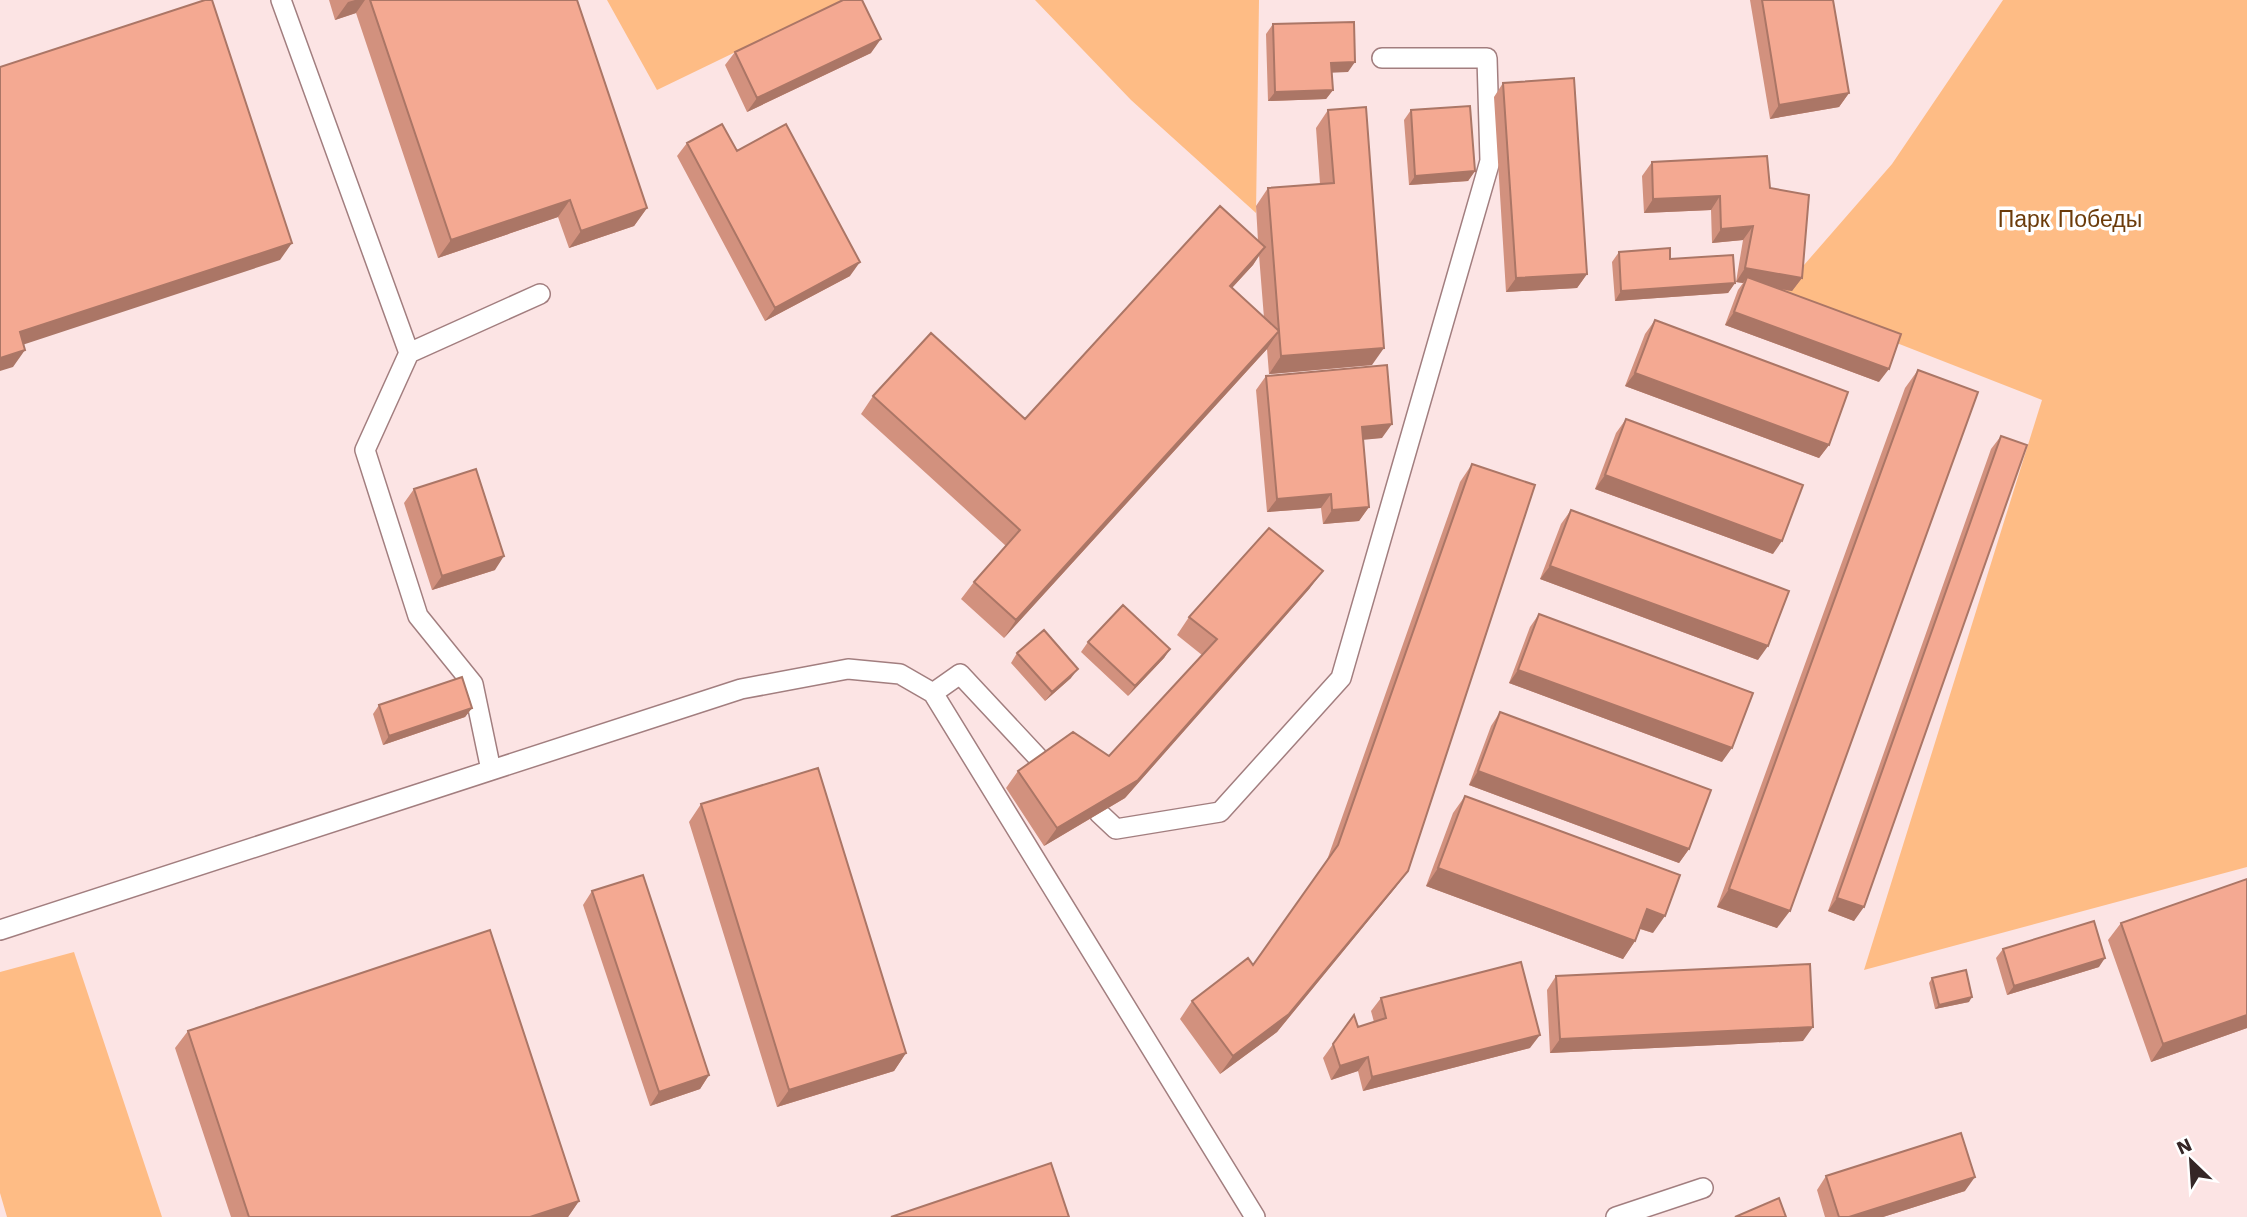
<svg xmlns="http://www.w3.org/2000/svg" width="2247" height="1217" viewBox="0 0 2247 1217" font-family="'Work Sans',sans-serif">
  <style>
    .green { fill: #febc85 }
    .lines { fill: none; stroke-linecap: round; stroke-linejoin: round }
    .service-casing { stroke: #a27e7f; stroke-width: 22 }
    .service { stroke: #fff; stroke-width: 19 }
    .wall { fill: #d2917e; fill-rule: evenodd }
    .shaded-wall { fill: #ab7666 }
    .building { fill: #f4a992; stroke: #ab7666; stroke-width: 2 }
    .labels { text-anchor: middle; stroke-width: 7; stroke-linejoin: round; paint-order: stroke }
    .park-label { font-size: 23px; fill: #6c3c0b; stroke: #fff }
  </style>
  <rect width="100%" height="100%" fill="#fce4e4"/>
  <path class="green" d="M607,0H843L657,90Z
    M1035,0H1259L1256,213L1131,100Z
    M2003,0H2247V867L1864,970L2042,400L1777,296L1892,164Z
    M74,952L162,1217H7L0,1193V972Z"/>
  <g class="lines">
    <g class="service-casing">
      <path id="service" d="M281,0L409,353L540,294
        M409,353L365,450L418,616L473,684L491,770
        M933,693L960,674L1043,763
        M1099,813L1116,829L1220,812L1341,678L1490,161L1487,58H1382
        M0,930L741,689L848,669L900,674L933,693L1255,1217
        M1616,1217L1703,1188"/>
    </g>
    <use href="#service" class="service"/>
  </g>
  <path class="wall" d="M329,0H577L647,208L634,226L569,248L558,217L438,258L356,13L335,20Z
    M1750,0H1833L1849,93L1839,107L1770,119Z
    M1273,24L1348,72H1332L1333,90L1326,99L1268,101L1266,34Z
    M735,52L871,53L747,112L725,65Z
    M1503,83L1587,274L1577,288L1506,292L1494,97Z
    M1328,110L1372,365L1269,374L1267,349L1004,638L961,599L974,582L1006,546L861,414L873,396L1025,419L1258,241L1256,206L1268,188L1320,184L1316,128ZM1259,255L1264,318L1232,288L1253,265Z
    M1411,110L1475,171L1468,181L1409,185L1404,120Z
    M687,143L850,276L765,321L677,156Z
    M1652,162L1770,188L1802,278L1792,291L1782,290L1879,382L1725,325L1738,290L1743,283L1736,282L1743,240L1712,243L1711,210L1644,213L1642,176Z
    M1619,252L1670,259L1735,283L1728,293L1615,301L1612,262Z
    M1655,320L1829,445L1819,458L1625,386L1645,334Z
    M1918,370L1777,928L1717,907L1905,388Z
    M1266,376L1382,438L1363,439L1369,507L1359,521L1323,524L1321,508L1267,512L1256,390Z
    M1626,419L1773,554L1595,489L1616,433Z
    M2001,436L1854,921L1828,911L1991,449Z
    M1472,464L1408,871L1395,888L1277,1032L1220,1074L1180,1019L1192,1001L1253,965L1326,863L1460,482Z
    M414,489L495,570L432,590L404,503Z
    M1571,510L1758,660L1540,579L1561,524Z
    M1310,588L1125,798L1044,846L1006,788L1018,771L1109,756L1202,655L1177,635L1189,617Z
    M1539,614L1722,762L1509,683L1530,627Z
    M1088,642L1170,649L1164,658L1128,696L1081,652Z
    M1017,653L1071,678L1045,701L1011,663Z
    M379,705L472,708L465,717L383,745L373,714Z
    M1500,712L1689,849L1679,863L1469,785L1491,726Z
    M1465,796L1653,933L1640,929L1635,941L1623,959L1426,886L1453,813Z
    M701,804L906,1053L894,1071L777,1107L689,822Z
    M2247,879V1028L2151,1062L2108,940L2121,923Z
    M592,891L709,1075L700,1089L650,1106L583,905Z
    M2003,949L2099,967L2007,995L1996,958Z
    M1556,976L1803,1041L1550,1053L1547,990Z
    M1932,978L1969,1002L1935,1009L1929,983Z
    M1381,998L1530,1048L1363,1091L1358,1071L1331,1080L1323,1058L1333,1044L1358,1027L1374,1022L1371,1011Z
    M188,1031L579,1201L568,1217H231L175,1048Z
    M1826,1176L1965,1191L1883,1217H1825L1817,1190Z"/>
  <path class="shaded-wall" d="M355,0H365L356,13L335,20L348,2Z
    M881,39L871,53L747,112L757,98Z
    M1355,62L1348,72L1325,73L1331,63Z
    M1333,90L1326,99L1268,101L1275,92Z
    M1849,93L1839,107L1770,119L1779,105Z
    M1475,171L1468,181L1409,185L1415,176Z
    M1720,196L1711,210L1644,213L1653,199Z
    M570,200L558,217L438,258L451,240Z
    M647,208L634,226L569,248L581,231Z
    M1753,226L1743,240L1712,243L1721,229Z
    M292,243L280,260L7,350L20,332Z
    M1265,247L1253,265L1217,304L1230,286Z
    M860,262L850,276L765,321L775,308Z
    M1745,268L1802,278L1792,291L1745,283L1747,277L1743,283L1736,282Z
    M1587,274L1577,288L1506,292L1516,278Z
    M1735,283L1728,293L1615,301L1621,291Z
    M1734,312L1889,369L1879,382L1725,325Z
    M1279,331L1267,349L1004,638L1016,620Z
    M1384,348L1372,365L1269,374L1281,356Z
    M25,350L13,367L0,371V358Z
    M1635,373L1829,445L1819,458L1625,386Z
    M1392,424L1382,438L1352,441L1362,427Z
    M1605,475L1782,541L1773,554L1595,489Z
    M1331,494L1321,508L1267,512L1277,499Z
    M1369,507L1359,521L1323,524L1332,510Z
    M504,556L495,570L432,590L442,576Z
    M1550,566L1768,646L1758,660L1540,579Z
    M1323,571L1310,588L1125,798L1044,846L1057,828Z
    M1170,649L1164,658L1128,696L1135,686Z
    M1078,669L1071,678L1045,701L1052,692Z
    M1518,670L1732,748L1722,762L1509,683Z
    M472,708L465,717L383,745L389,736Z
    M1478,771L1689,849L1679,863L1469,785Z
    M1438,868L1635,941L1623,959L1426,886Z
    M1408,871L1395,888L1277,1032L1220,1074L1233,1056Z
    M1729,889L1790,911L1777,928L1717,907Z
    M1837,898L1864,907L1854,921L1828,911Z
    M1647,909L1665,916L1653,933L1635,927Z
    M2105,958L2099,967L2007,995L2014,986Z
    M1972,997L1969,1002L1935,1009L1939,1005Z
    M2247,1015V1028L2151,1062L2163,1044Z
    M1813,1027L1803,1041L1550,1053L1560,1039Z
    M1540,1035L1530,1048L1363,1091L1372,1077Z
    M906,1053L894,1071L777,1107L789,1090Z
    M1368,1057L1358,1071L1331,1080L1340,1066Z
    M709,1075L700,1089L650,1106L659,1092Z
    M1975,1177L1965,1191L1883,1217H1849Z
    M579,1201L568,1217H530Z"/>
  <path class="building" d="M205,0H212L292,243L20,332L25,350L0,358V67Z
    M370,0H577L647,208L581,231L570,200L451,240Z
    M843,0H862L881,39L757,98L735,52Z
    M1762,0H1833L1849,93L1779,105Z
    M1354,22L1355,62L1331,63L1333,90L1275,92L1273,24Z
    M1574,78L1587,274L1516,278L1503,83Z
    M1470,106L1475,171L1415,176L1411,110Z
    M1366,107L1384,348L1281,356L1279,331L1016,620L974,582L1020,530L873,396L931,333L1025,419L1220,206L1265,247L1230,286L1279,331L1268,188L1334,183L1328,110Z
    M722,124L737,151L786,124L860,262L775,308L687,143Z
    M1767,156L1770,188L1809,195L1802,278L1745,268L1753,226L1721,229L1720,196L1653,199L1652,162Z
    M1670,248V259L1733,255L1735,283L1621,291L1619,252Z
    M1747,277L1901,334L1889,369L1734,312Z
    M1655,320L1848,392L1829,445L1635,373Z
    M1387,365L1392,424L1362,427L1369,507L1332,510L1331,494L1277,499L1266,376Z
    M1918,370L1978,392L1790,911L1729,889Z
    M1626,419L1803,485L1782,541L1605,475Z
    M2001,436L2027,445L1864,907L1837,898Z
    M1472,464L1535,485L1408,871L1289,1014L1233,1056L1192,1001L1248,958L1253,965L1338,845Z
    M476,469L504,556L442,576L414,489Z
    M1571,510L1789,591L1768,646L1550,566Z
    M1269,528L1323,571L1138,780L1057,828L1018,771L1073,732L1109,756L1217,639L1189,617Z
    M1123,605L1170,649L1135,686L1088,642Z
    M1539,614L1753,693L1732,748L1518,670Z
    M1044,630L1078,669L1052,692L1017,653Z
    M462,677L472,708L389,736L379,705Z
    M1500,712L1711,790L1689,849L1478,771Z
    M818,768L906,1053L789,1090L701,804Z
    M1465,796L1680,875L1665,916L1647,909L1635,941L1438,868Z
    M643,875L709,1075L659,1092L592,891Z
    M2247,879V1015L2163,1044L2121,923Z
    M2094,921L2105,958L2014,986L2003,949Z
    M490,930L579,1201L530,1217H249L188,1031Z
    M1521,962L1540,1035L1372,1077L1368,1057L1340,1066L1333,1044L1354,1015L1358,1027L1386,1018L1381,998Z
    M1810,964L1813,1027L1560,1039L1556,976Z
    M1966,970L1972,997L1939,1005L1932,978Z
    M1961,1133L1975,1177L1849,1217H1839L1826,1176Z
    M1051,1163L1069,1217H891Z
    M1779,1198L1786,1217H1735Z"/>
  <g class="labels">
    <g class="park-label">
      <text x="2070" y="227">Парк Победы</text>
    </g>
  </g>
  <g transform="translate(2191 1161) rotate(335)" stroke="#ffffff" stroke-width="5" paint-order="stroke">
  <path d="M0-5L12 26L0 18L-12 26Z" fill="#352626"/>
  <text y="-10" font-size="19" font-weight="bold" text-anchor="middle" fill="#352626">N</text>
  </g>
</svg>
